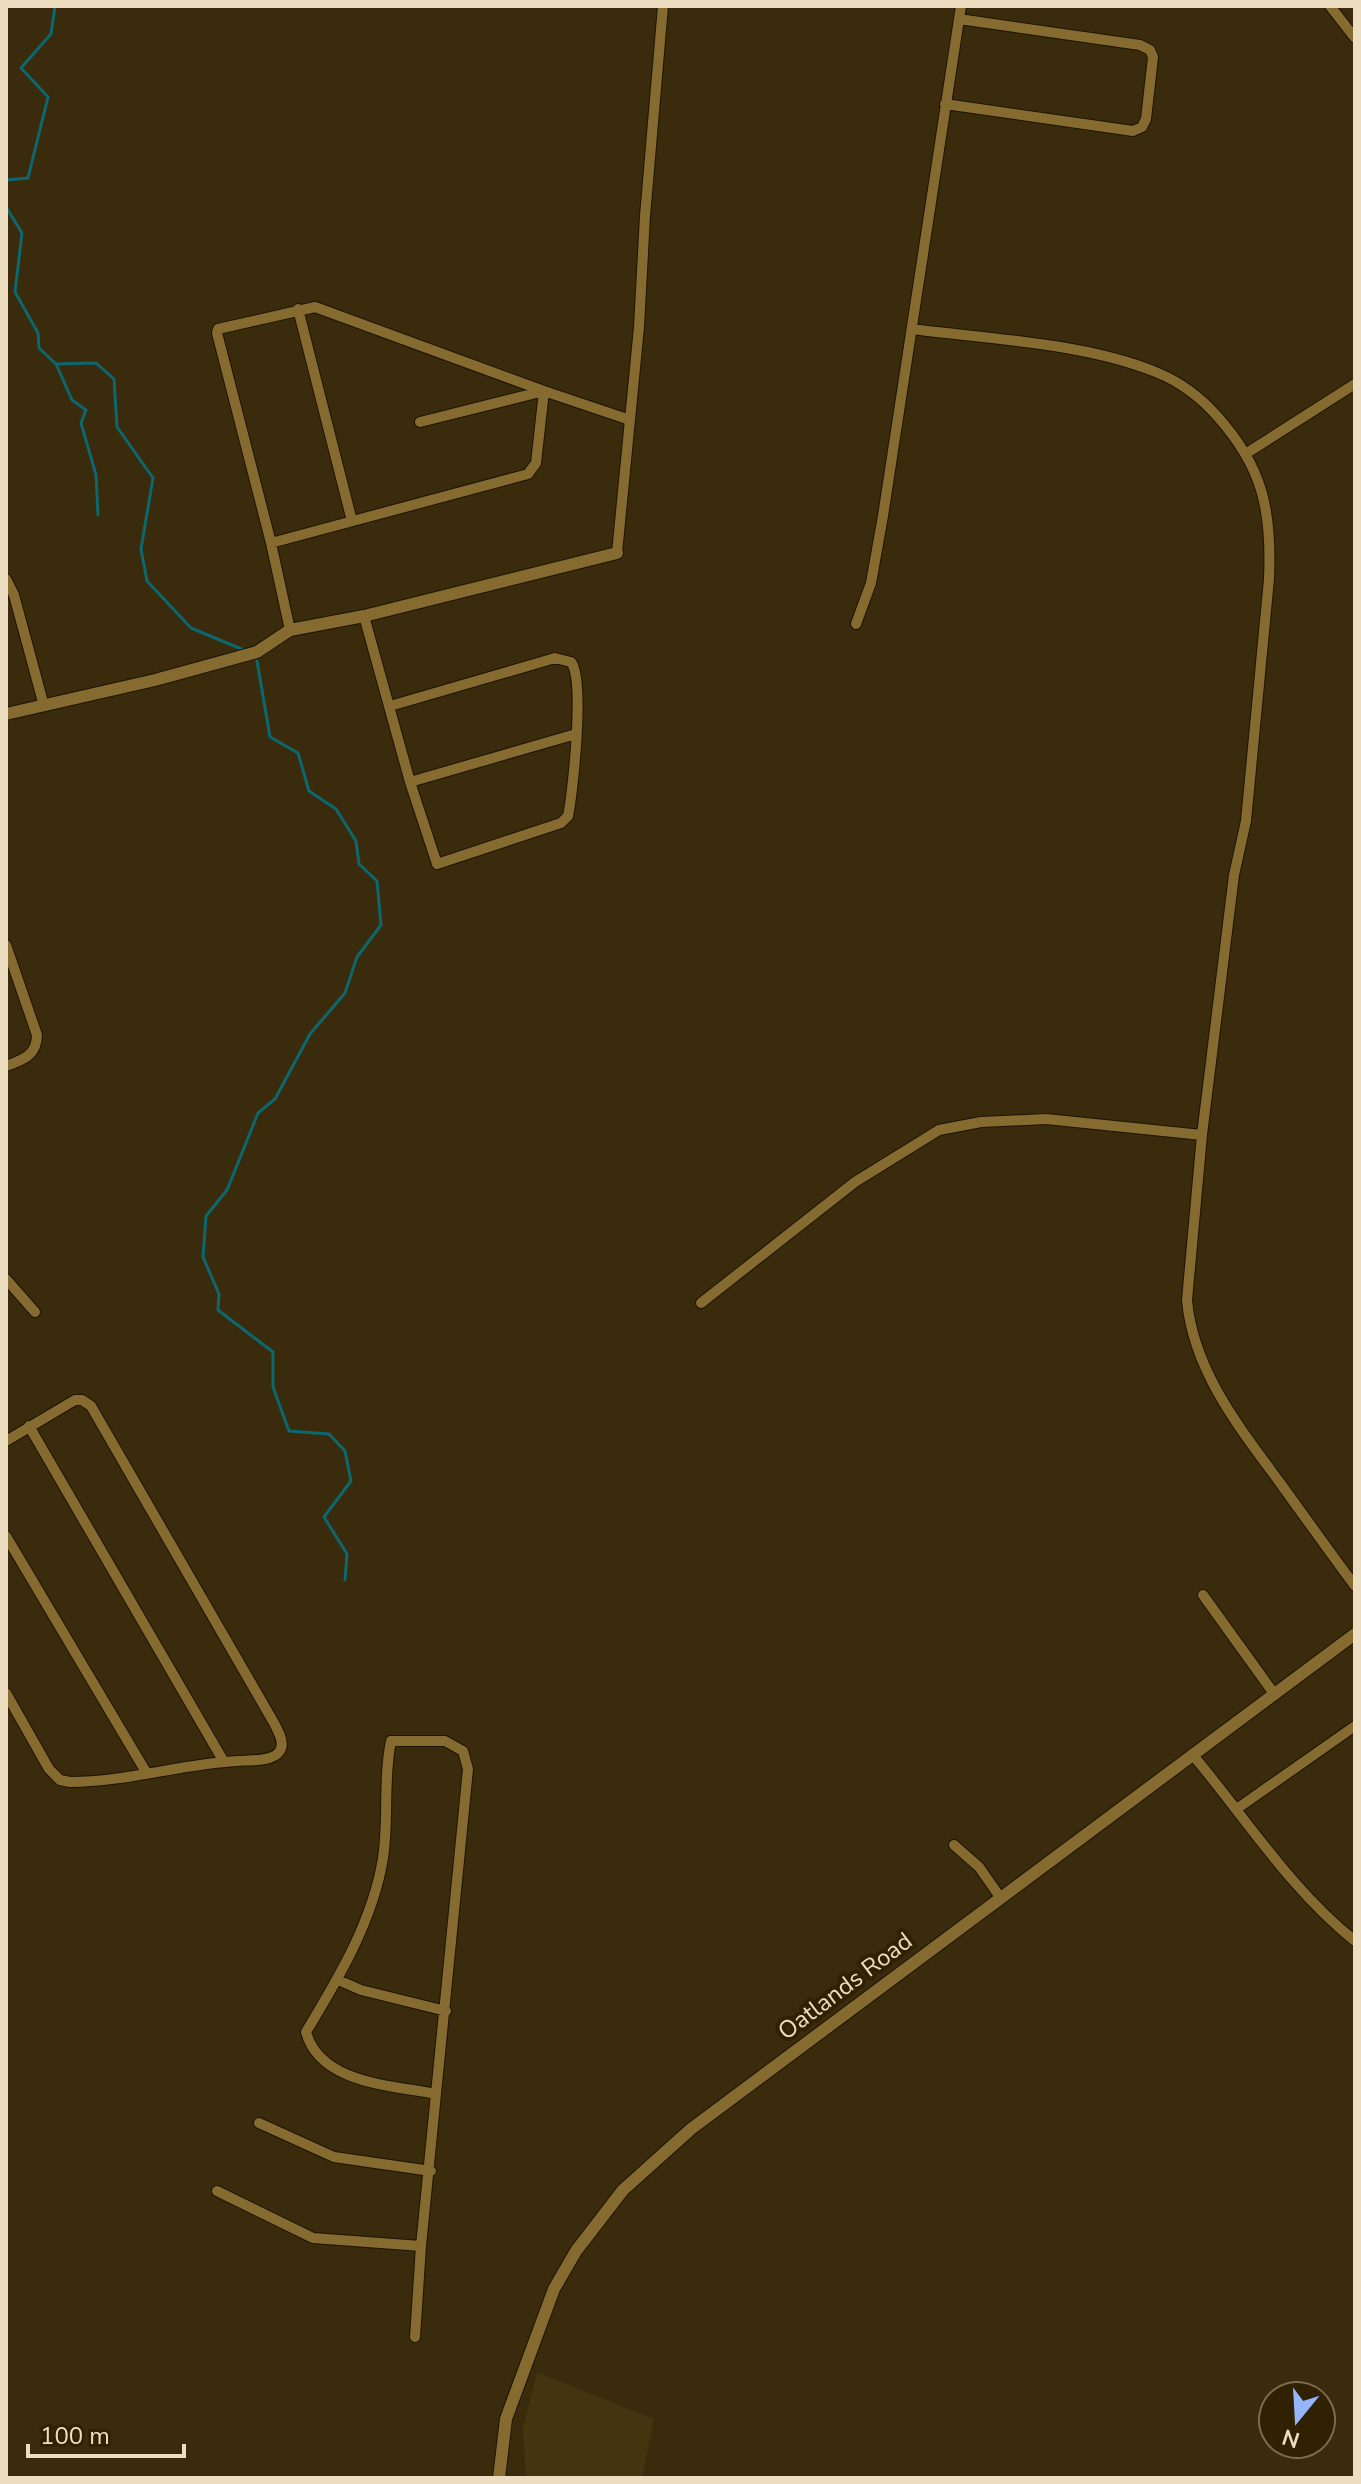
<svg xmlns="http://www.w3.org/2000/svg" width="1361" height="2484" viewBox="0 0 1361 2484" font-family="'Nunito Sans',sans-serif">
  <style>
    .built { fill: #443410 }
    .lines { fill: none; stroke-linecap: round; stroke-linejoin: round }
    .stream { stroke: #0c676f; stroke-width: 3 }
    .minor-casing { stroke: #1d1403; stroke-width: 12 }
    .tertiary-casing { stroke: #1d1403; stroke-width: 14 }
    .minor { stroke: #856b30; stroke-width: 10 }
    .tertiary { stroke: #856b30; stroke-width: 12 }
    .labels { text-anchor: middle; stroke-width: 8; stroke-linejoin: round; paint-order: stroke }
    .street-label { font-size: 24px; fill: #eddec1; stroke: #2f2102 }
  </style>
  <rect width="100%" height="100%" fill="#392b0c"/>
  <path class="built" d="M537,2372L654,2419L642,2478H526L523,2429Z"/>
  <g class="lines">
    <path class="stream" d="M6,180L28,178L48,97L21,68L51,34L55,6
      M6,207L22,233L15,292L38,333L39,348L56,364L72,400L86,410L81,423L96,475L98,515
      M56,364L96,363L114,379L117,427L153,478L141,549L147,581L191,628L244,650
      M257,661L270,737L298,753L309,791L336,809L356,841L359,864L377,881L381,925L357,957L345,993L310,1034L275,1099L258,1113L227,1190L206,1216L203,1257L219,1294L218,1310L273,1352V1387L289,1431L329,1434L345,1451L351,1481L324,1517L347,1554L345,1580"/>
    <g class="minor-casing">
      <path id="minor" d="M1330,6L1355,38
        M945,104L1133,131L1142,127L1146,119L1153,57L1150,50L1140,45L959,19
        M298,309L352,521
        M912,329C988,339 1087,343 1158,373C1180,382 1201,398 1217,416C1263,467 1272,511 1269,579L1246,821L1234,875L1202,1135L1187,1300C1193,1369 1238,1426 1278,1480C1304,1516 1329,1551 1355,1586
        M1247,453L1355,384
        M271,543L528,474L536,463L544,391L420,422
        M617,553L639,327L645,216L663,6
        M6,579L14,595L44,706
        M364,616L410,782L437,864L561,823L568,816C573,792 585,679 571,662L555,658L390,706
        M856,624L871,583L883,516L961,6
        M290,630L271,543L217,333L218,329L315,307L544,391L630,420
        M410,782L576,734
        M6,945L37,1035C37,1055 23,1060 6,1066
        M6,1279L35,1312
        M701,1303L855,1182L939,1130L981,1122L1046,1119L1202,1135
        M29,1426L224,1762
        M6,1441L75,1400H82L91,1406L274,1723C278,1731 286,1744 279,1752C272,1762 248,1760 237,1761C181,1764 126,1782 70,1782L60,1780L49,1769L6,1693
        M6,1536L146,1772
        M1203,1595L1275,1695
        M1192,1754C1245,1817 1290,1889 1355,1941
        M1238,1808L1355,1726
        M954,1845L979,1867L1000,1897
        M338,1980L361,1990L446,2011
        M259,2123L334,2157L431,2171
        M217,2191L313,2238L421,2246
        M415,2337L421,2246L468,1769L463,1751L445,1741H391C383,1779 389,1819 383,1858C373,1921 338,1979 306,2032C320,2084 392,2085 436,2094"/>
    </g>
    <g class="tertiary-casing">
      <path id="tertiary" d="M6,714L155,680L257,652L290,630L364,616L617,553
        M499,2478L506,2419L554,2289L576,2251L623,2190L691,2129L1355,1634"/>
    </g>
    <use href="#minor" class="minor"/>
    <use href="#tertiary" class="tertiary"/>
  </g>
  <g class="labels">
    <g class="street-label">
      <text transform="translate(845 1986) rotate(-37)" y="8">Oatlands Road</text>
    </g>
  </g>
  <rect width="1361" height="2484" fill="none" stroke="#eddec1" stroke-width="16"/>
  <g transform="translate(1297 2420) rotate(198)"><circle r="38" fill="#2f2102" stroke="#7b6d4e" stroke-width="2"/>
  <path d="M0-6L14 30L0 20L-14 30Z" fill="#95b6fd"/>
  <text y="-12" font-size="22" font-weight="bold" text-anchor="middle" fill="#eddec1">N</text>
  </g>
  <path d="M28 2444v12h156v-12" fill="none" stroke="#eddec1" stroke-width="4"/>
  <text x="40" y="2444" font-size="24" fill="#eddec1" stroke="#2f2102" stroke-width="6" paint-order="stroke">100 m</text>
</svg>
